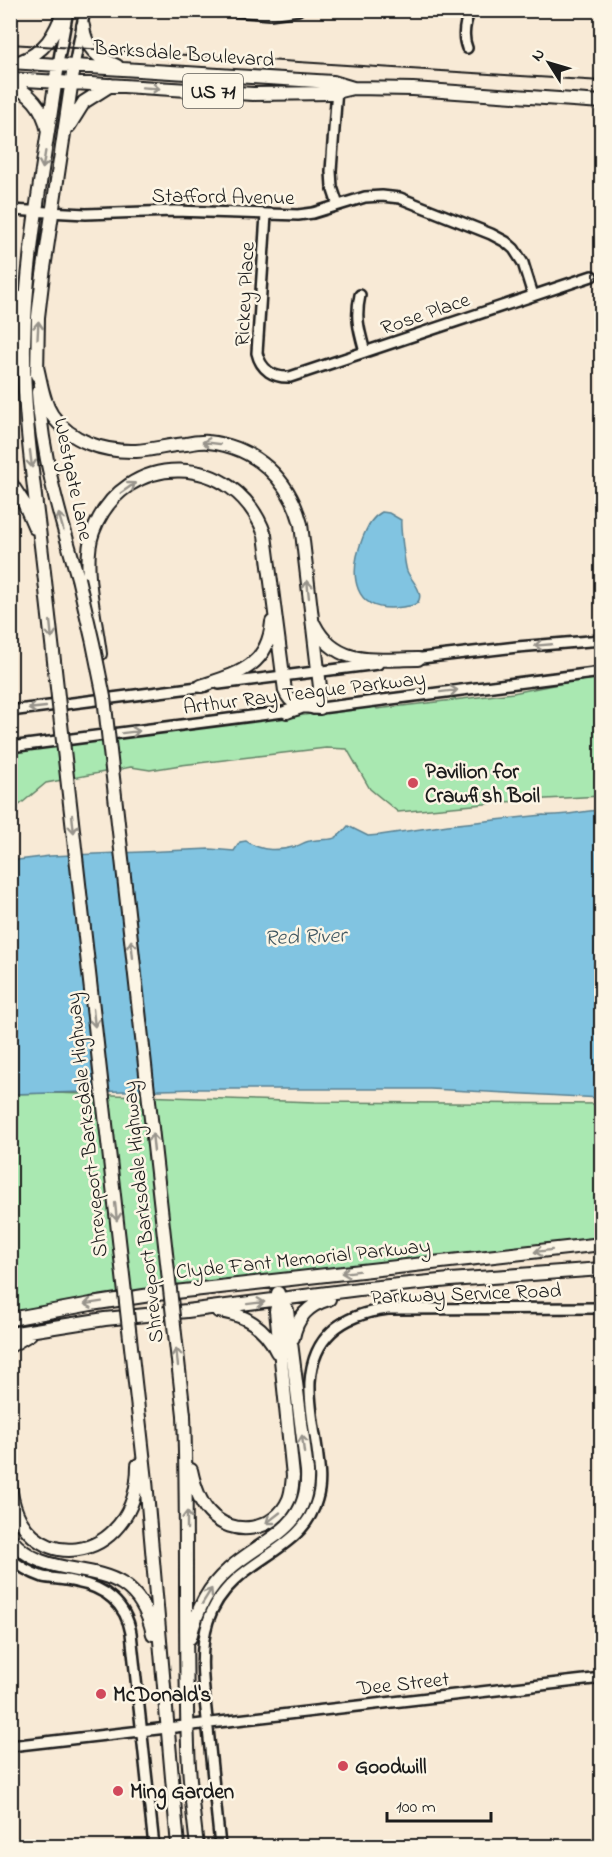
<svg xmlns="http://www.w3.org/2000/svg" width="612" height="1857" viewBox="0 0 612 1857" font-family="'Indie Flower',sans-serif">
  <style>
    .green { fill: #a9e8b1; stroke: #628266; stroke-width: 1.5 }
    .water { fill: #81c4e1; stroke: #598192; stroke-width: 1.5 }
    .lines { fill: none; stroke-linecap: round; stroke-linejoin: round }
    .minor-casing { stroke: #1c1c1c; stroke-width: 14 }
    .major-casing { stroke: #1c1c1c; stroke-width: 16 }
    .minor { stroke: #fcf5e5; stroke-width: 9 }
    .major { stroke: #fcf5e5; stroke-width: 12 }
    .rail { stroke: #1c1c1c; stroke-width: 2 }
    .major-bridge-casing { stroke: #1c1c1c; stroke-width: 16; stroke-linecap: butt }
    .major-bridge { stroke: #fcf5e5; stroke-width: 12 }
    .oneway { stroke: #97938b }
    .poi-dot { fill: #d1495b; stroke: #fcf5e5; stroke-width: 2 }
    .labels { text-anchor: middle; stroke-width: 5; stroke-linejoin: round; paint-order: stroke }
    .shield { fill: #fcf5e5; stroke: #5f5d58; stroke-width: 1.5 }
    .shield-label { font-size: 20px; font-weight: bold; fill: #1c1c1c }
    .street-label { font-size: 21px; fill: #1c1c1c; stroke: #fcf5e5 }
    .poi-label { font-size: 21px; font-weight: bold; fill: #1c1c1c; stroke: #fcf5e5; text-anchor: start }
    .water-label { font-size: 22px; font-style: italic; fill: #3f5761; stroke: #fcf5e5 }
  </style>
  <rect width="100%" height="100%" fill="#f8ead6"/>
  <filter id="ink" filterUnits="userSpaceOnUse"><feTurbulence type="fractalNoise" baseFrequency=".0167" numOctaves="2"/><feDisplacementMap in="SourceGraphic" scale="12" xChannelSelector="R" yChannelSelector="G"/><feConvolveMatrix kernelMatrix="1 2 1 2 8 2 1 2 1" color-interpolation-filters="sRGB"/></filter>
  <g filter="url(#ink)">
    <path class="green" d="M601,678V796L527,800L398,812L370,789L347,749L326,748L181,765L150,770L131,767L46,783L11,812V752L375,706L377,709L513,693L568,682Z
      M55,1093L315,1102L601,1104V1240L11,1314L10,1094Z"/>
    <path class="water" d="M382,512L389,513L401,520C400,526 405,566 407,571C410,579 423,590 419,600C417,606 409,606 403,607C352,615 348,575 363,537C368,526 371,518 382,512Z
      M601,810V1098L430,1089H198L11,1094L10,861L50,856L210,849L234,851L240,842L246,841C262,852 279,851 297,846C301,845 306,841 310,841C332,837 332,845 348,826L368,836L380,835L448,825L543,815C562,817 582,811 601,810Z"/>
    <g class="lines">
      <g class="minor-casing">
        <path id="minor" d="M221,10L270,14L298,10
          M467,48C462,36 465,22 470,10
          M58,64L68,10
          M74,66L85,10
          M337,88L331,171L332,187L338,205
          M10,210L86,214L174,211L298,215L313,213L365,197L382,196L400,198L491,234L506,242L514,249L523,263L533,295
          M266,215L257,353C261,370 274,378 290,377L592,276
          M360,295C355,318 359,330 365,352
          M413,659L517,647L602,640
          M219,684L378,664
          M313,709L602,672
          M10,711L206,686
          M10,747L291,711
          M10,1558C20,1567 31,1573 43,1577C54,1579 65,1579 76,1582C105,1587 126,1604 131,1633L154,1846
          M10,1746L602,1678
          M220,1846C216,1807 212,1768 208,1729C205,1694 197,1656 208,1621C213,1605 223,1591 235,1580C264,1553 306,1541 317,1499C322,1483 319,1466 317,1449C314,1428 309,1404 310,1382C313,1334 345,1314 388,1309L602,1308"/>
      </g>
      <g class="major-casing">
        <path id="major" d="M83,26C85,47 97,58 117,66
          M10,62L333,82L353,88
          M19,62C45,52 55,35 64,10
          M10,79L253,94L332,93L353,88L413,89L602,102
          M10,85C30,92 43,108 47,128
          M69,126L84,102L111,85
          M10,354L19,298
          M37,367C41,383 43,401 52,415C71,442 104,452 136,451C153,450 169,445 186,444C193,443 201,441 208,442C256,447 289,479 301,524L320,687C317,704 301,707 287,712
          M37,375L38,317L43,275L74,66
          M38,392C42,457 60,517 78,578
          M10,482L25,505L35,528
          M44,572C36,497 23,421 24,345C26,251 45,158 58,64
          M314,624C336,668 377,659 418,659
          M100,654C96,619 81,565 93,532C124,448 236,451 265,535L285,691C291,707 305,706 320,708
          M201,686C237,674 268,667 272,622
          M218,1311C245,1314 266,1328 277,1352
          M10,1319L91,1304L157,1294L602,1244
          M10,1334L105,1319L187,1311L359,1289L450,1280L602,1269
          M293,1338C297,1317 308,1305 329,1299
          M10,1346L30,1334
          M184,1415C188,1525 184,1636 188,1746C189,1780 193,1813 197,1846
          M139,1418L146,1481L178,1846
          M191,1470C194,1484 199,1501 209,1512C232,1538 275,1532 289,1499C292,1492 292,1484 293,1476L276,1311L279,1300L278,1293
          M10,1483C17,1581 138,1568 138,1465
          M10,1538C52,1593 133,1542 153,1634
          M190,1638C196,1612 208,1587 228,1570C264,1537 310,1530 307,1471L287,1310L279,1300"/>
      </g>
      <use href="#minor" class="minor"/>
      <use href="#major" class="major"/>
      <path class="rail" d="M10,44L602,81"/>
      <g class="major-bridge-casing">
        <path id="major-bridge" d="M44,572L139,1418
          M78,578L93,643L104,697L184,1415"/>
      </g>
      <use href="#major-bridge" class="major-bridge"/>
    </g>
    <defs><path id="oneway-shaft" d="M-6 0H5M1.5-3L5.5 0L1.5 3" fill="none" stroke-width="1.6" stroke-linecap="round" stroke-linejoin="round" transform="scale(1.5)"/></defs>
    <g class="oneway">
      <use href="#oneway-shaft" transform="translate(151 88) rotate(4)"/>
      <use href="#oneway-shaft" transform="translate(44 160) rotate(99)"/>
      <use href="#oneway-shaft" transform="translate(38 330) rotate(-87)"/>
      <use href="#oneway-shaft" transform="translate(211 443) rotate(-173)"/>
      <use href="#oneway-shaft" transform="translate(31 459) rotate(83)"/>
      <use href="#oneway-shaft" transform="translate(128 488) rotate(-35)"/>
      <use href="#oneway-shaft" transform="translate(61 522) rotate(-106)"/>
      <use href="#oneway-shaft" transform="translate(308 589) rotate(-96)"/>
      <use href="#oneway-shaft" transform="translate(51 630) rotate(84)"/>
      <use href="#oneway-shaft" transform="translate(543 645) rotate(175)"/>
      <use href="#oneway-shaft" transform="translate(449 691) rotate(-7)"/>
      <use href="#oneway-shaft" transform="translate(37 708) rotate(174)"/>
      <use href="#oneway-shaft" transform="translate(131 732) rotate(-7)"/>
      <use href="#oneway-shaft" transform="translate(73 824) rotate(84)"/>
      <use href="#oneway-shaft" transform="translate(132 949) rotate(-96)"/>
      <use href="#oneway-shaft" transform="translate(94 1018) rotate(84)"/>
      <use href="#oneway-shaft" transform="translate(153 1142) rotate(-96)"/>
      <use href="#oneway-shaft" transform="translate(116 1212) rotate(84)"/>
      <use href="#oneway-shaft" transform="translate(543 1251) rotate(173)"/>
      <use href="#oneway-shaft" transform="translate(350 1272) rotate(173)"/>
      <use href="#oneway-shaft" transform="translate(93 1303) rotate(171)"/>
      <use href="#oneway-shaft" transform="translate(256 1303) rotate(-7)"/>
      <use href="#oneway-shaft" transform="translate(177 1357) rotate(-96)"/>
      <use href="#oneway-shaft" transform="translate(303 1444) rotate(-97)"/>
      <use href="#oneway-shaft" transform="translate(273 1518) rotate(142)"/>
      <use href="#oneway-shaft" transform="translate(187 1520) rotate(-90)"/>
      <use href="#oneway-shaft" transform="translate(207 1596) rotate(-58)"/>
    </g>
  </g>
  <g class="poi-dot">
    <circle cx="413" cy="783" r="6"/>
    <circle cx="101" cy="1694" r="6"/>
    <circle cx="343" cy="1766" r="6"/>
    <circle cx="118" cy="1791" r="6"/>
  </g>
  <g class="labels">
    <rect class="shield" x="183" y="74" width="60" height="34" rx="4.5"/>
    <g class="shield-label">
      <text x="213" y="98">US 71</text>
    </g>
    <g class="street-label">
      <text transform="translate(184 53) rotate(4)" y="7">Barksdale Boulevard</text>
      <text transform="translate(223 196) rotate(1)" y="7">Stafford Avenue</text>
      <text transform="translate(244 294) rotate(-87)" y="7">Rickey Place</text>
      <text transform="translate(425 313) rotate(-19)" y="7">Rose Place</text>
      <text transform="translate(74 479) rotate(78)" y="7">Westgate Lane</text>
      <text transform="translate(304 692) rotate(-7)" y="7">Arthur Ray Teague Parkway</text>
      <text transform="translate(86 1125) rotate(-96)" y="7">Shreveport-Barksdale Highway</text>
      <text transform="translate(142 1212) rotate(-96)" y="7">Shreveport Barksdale Highway</text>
      <text transform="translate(303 1258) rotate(-6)" y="7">Clyde Fant Memorial Parkway</text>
      <text transform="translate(466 1293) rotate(-2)" y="7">Parkway Service Road</text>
      <text transform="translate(403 1683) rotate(-6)" y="7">Dee Street</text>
    </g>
    <g class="poi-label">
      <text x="425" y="778">Pavilion for<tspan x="425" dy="24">Crawfish Boil</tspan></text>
      <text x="113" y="1701">McDonald's</text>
      <text x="355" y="1773">Goodwill</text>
      <text x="130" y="1798">Ming Garden</text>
    </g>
    <g class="water-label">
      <text transform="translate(305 935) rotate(-2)" y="8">Red River</text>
    </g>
  </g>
  <rect width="612" height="1857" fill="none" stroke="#fcf5e5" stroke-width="36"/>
  <rect x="18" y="18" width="576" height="1821" fill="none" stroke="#1c1c1c" stroke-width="2" filter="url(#ink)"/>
  <g transform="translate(549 63) rotate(307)" stroke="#fcf5e5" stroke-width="4.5" paint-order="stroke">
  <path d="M0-4.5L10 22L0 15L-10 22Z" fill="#1c1c1c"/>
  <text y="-9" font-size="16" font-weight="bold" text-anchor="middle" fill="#1c1c1c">N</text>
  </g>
  <path d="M387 1812v9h104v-9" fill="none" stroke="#1c1c1c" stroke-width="3"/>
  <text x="396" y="1812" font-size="18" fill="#1c1c1c" stroke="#fcf5e5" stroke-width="4.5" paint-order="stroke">100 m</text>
</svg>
